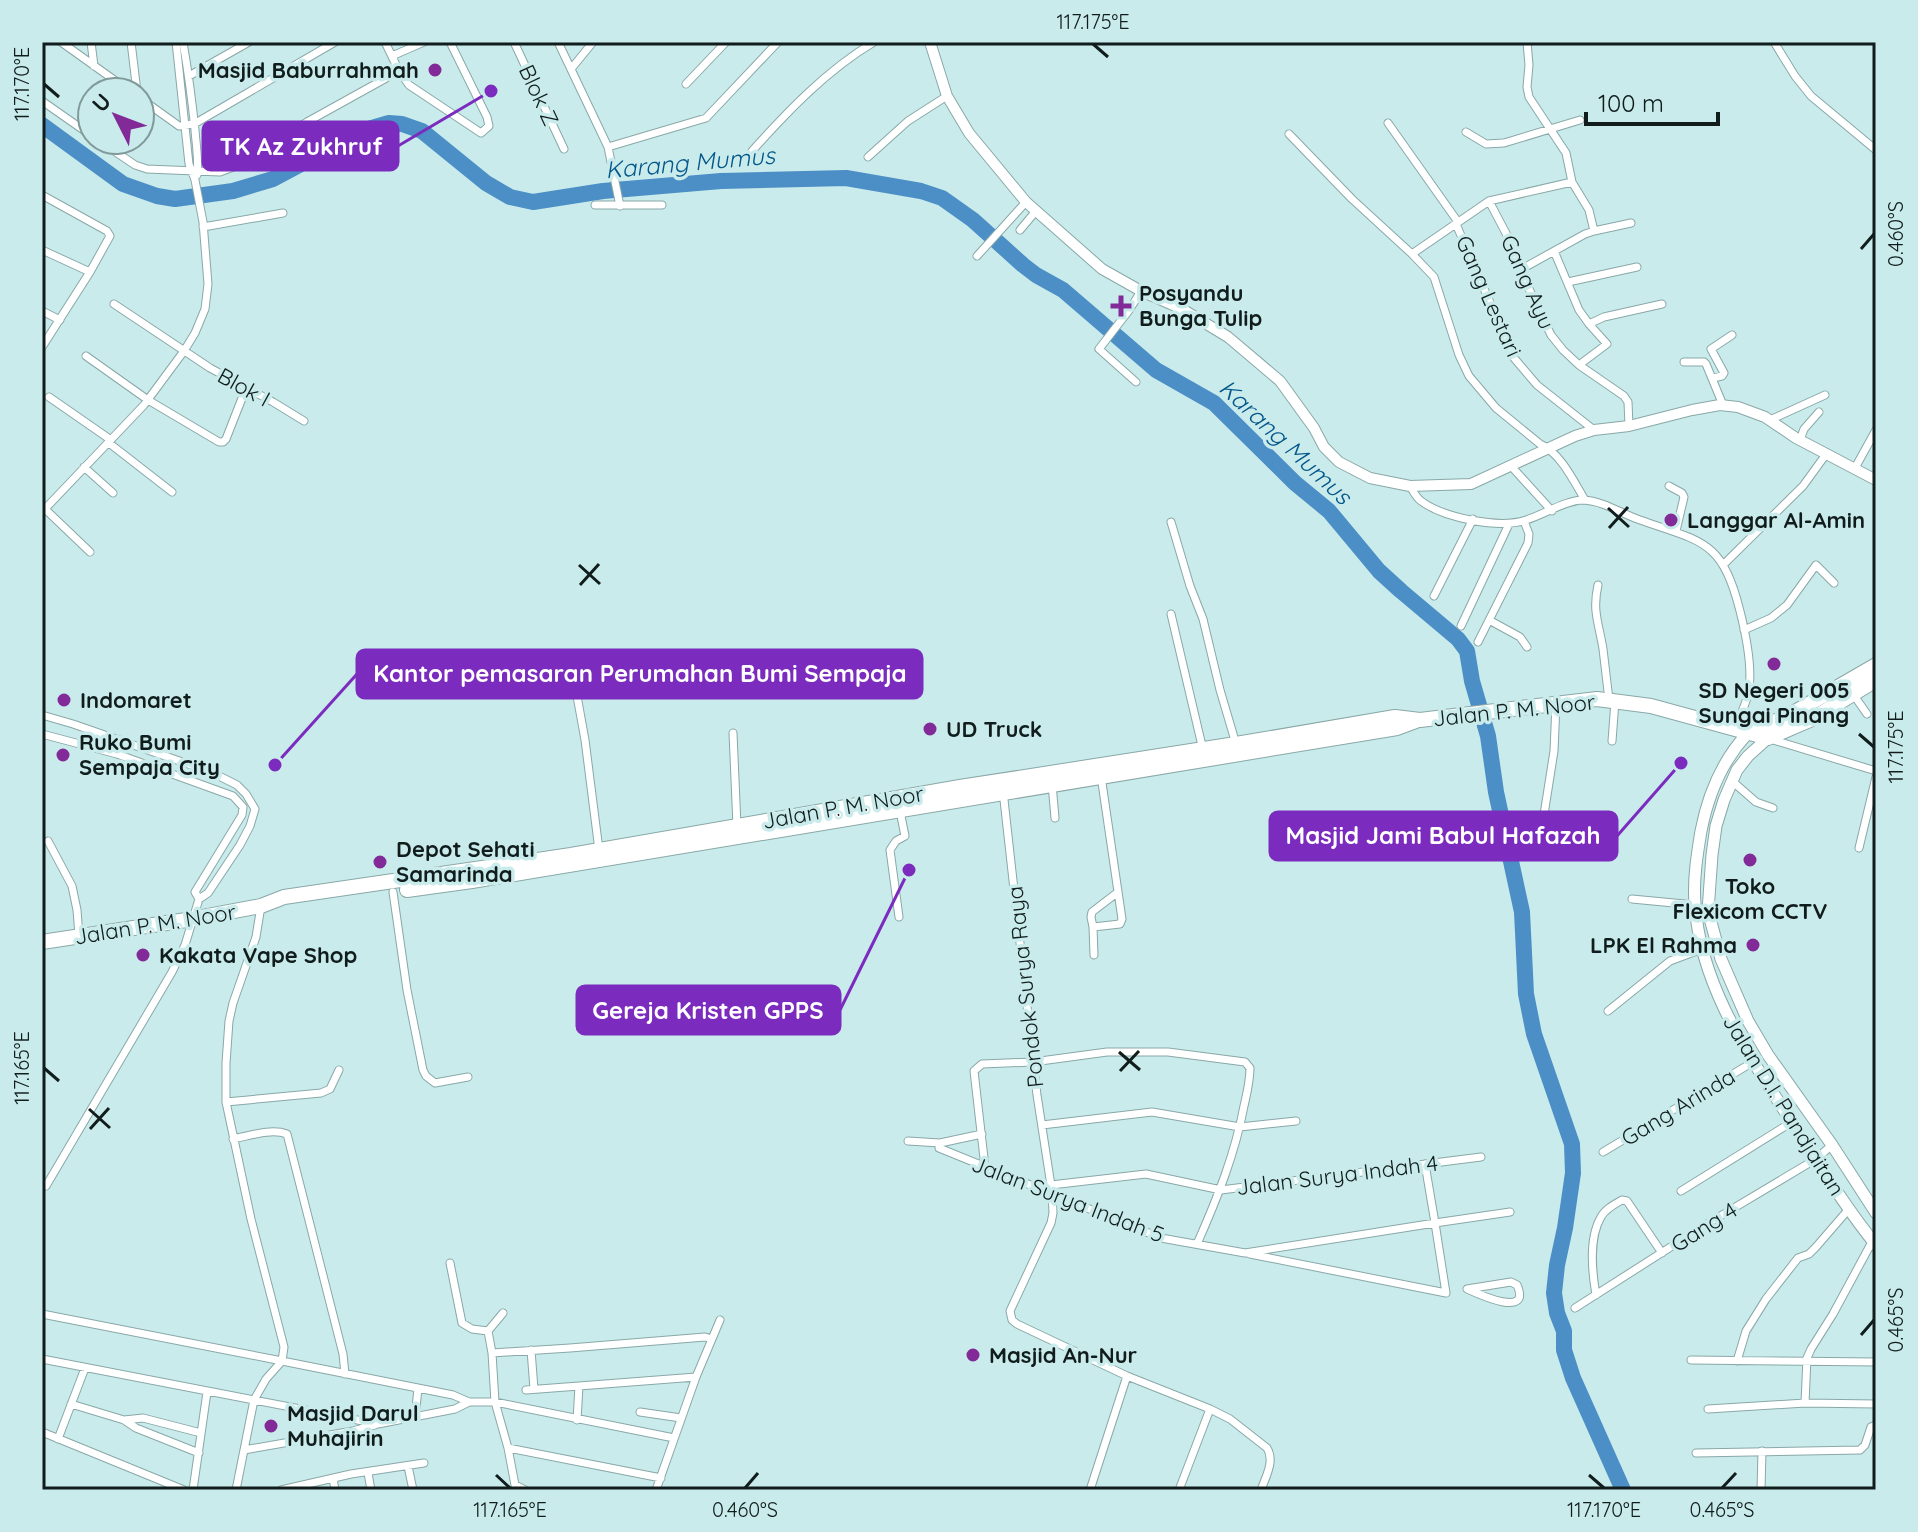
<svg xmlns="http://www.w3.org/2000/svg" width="1918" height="1532" viewBox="0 0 1918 1532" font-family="Quicksand,sans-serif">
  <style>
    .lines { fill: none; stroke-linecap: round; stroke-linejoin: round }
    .river { stroke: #4b8fc6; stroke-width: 16 }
    .street-casing { stroke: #89a8a8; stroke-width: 9 }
    .secondary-casing { stroke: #89a8a8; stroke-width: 12 }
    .primary-casing { stroke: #89a8a8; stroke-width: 13 }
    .highway-casing { stroke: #89a8a8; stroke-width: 16 }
    .street { stroke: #fff; stroke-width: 7 }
    .secondary { stroke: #fff; stroke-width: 10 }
    .primary { stroke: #fff; stroke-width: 11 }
    .highway { stroke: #fff; stroke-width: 14 }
    .ticks { fill: none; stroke: #111d1d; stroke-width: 3 }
    .poi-dot { fill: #812a98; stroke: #caebeb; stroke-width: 3 }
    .labels { text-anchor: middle; stroke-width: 7; stroke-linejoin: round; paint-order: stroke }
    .poi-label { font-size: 22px; font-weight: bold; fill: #111d1d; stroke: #caebeb; text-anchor: start }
    .street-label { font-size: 22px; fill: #111d1d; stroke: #caebeb }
    .water-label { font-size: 24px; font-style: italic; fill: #03578b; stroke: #caebeb }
    .leader { fill: none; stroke: #7b2cbf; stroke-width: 3 }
    .callout-dot { fill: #7b2cbf; stroke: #caebeb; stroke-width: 3 }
    .callout { fill: #7b2cbf; stroke: #7b2cbf; stroke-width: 3 }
    .callout-label { font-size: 24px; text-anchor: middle; font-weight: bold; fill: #fff }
    .neatline { fill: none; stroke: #111d1d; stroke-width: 3 }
    .ticks-label { font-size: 20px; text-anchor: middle; fill: #111d1d }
  </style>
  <rect width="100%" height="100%" fill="#caebeb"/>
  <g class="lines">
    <path class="river" d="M42,125L123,184L157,196L175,199L233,191L273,179L365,130L389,123L402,124L422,131L486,183L510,197L533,202L603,191L721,181L846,178L921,191L942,198L973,220L1023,265L1036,275L1063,290L1156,370L1214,403L1295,483L1329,511L1379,571L1401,591L1458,639L1467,651L1472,681L1488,736L1496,792L1522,912L1526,994L1534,1034L1572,1144L1573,1173L1565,1228L1557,1265L1554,1293L1557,1313L1564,1331V1350L1573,1378L1623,1490"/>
    <g class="street-casing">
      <path id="street" d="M61,42L131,92
        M91,42L94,66
        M131,42L137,92
        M183,42C188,71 192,101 195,130C196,145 199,160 197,175
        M385,42L399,71L409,85L481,133L489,126L487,117L450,42
        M514,42L564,149
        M558,42L608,147L620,206
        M1774,42L1795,76L1811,96L1876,150
        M392,56L424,42
        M571,69L593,42
        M189,76L249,42
        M686,84L726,42
        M140,98L179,126L194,124L335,42
        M42,101L92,136
        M1388,123L1458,222
        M1466,132L1486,144L1504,143L1580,120
        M1289,134L1352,199L1412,254L1434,277L1459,355L1469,376L1496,408L1540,444C1561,453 1574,482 1585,500
        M98,140L135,165L147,169L220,172L236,166L307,122L399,71
        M608,147L706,118L778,42
        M752,151C788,111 827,70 874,42
        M868,157L908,121L947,96
        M42,195L107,231L110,236L90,272L42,347
        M1489,201L1509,239L1520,270L1551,335L1563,350L1579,365L1624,396L1628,402L1629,426
        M595,205H662
        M1456,224L1514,358L1537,385L1594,430
        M203,227L283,213
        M1020,230L1036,211
        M1594,231L1631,223
        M42,250L90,272
        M1554,251L1579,310L1589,324L1607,344L1579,365
        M1412,254L1489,201L1572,182
        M977,256L1026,202
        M1520,270L1585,234L1594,231L1589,210L1572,182L1566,153L1529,97L1527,87L1529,65L1527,42
        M1568,282L1637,267
        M114,304L210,368L273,402L304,421
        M42,311L60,320
        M1589,324L1604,317L1662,304
        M86,356L148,400L219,442H223L226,439L246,388
        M1684,362H1704L1706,364L1723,405
        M1713,378L1722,376L1724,373L1711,349L1732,335
        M1136,382L1099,349L1130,309L1141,291
        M49,397L111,440
        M1770,420L1825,395
        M1800,440L1804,429L1819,412
        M109,443L172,492
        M1511,466L1552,511
        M84,467L113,493
        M1855,468L1876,430
        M1410,486C1413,491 1416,497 1421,501C1444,518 1499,529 1526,520C1543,515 1566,500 1583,500C1604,501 1622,514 1640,520C1703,542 1722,540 1740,611C1746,635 1755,678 1746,701C1743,711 1738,720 1733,729
        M1669,486L1682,493L1684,497L1676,531
        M45,509L90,552
        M42,512L144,405L184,351L195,333L205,309L208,284L203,222L195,180L189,164L176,42
        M1171,522L1190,586L1203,619L1220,690L1236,744
        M1723,565L1803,486L1827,453
        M1598,585C1592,611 1599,624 1603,649C1605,666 1607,683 1609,700
        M1434,596L1473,519
        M1171,614L1203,750
        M1489,620L1520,637L1527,647
        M1461,626L1509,524
        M1744,630L1771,618L1787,605L1816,565L1834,583
        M1478,642L1528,543L1529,534L1524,521
        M571,663L585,740L599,850
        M1853,694L1867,714
        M42,715L73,724L211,772L237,785L246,794L255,809L250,826L240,845L208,893L199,899L185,945L172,972L46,1186
        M733,733L737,826
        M42,734L117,754L233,796L243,807L242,815L195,892L199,899
        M1770,739L1876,771
        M1612,741L1615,701
        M1732,781L1756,802L1773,808
        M1052,784L1055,818
        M1003,791L1037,1095L1052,1192L1053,1213L1051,1223L1010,1311L1012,1320L1017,1324L1127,1376L1210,1409
        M1543,821L1554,751L1556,704
        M48,841L72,886L77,910L79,936
        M1859,848L1876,777
        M393,892L407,990L423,1070L426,1076L435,1083L468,1077
        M1632,899L1695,905
        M261,906L256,937L233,1003L229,1021L226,1063V1102L251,1219L284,1347L282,1361L453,1395L469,1402H495L674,1438
        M899,917L890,850L896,841L905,836L900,811
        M1093,927L1091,917L1092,912L1118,892
        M1094,955L1093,927L1120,924L1122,919L1101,776
        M1608,1011L1670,961L1702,949
        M226,1102L321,1093L330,1089L339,1070
        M1042,1125L1152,1112L1240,1127L1296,1121
        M982,1134L940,1143L939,1148L1161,1238L1245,1253L1435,1223L1425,1164
        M233,1139C249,1136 271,1128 287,1134L343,1354L345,1374
        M908,1141L940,1143
        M1603,1152L1753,1062
        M985,1167L974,1071L982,1064L1033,1062L1107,1052H1168L1245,1062L1250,1068C1250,1081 1247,1093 1244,1106C1235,1154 1217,1199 1197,1244
        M1051,1185L1146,1174L1221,1190L1481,1157
        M1681,1191L1792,1122
        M1250,1254L1446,1293L1435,1223L1510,1212
        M450,1263L462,1323L472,1329L488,1331L492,1353
        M1511,1282L1517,1285C1532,1319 1478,1294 1467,1289Z
        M1596,1295C1592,1272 1589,1237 1601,1217C1605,1209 1615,1204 1622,1200L1627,1201L1662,1253
        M1575,1308L1702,1227L1816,1159L1832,1145
        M42,1314L282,1361L266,1379L254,1400L236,1490
        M488,1331L503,1313
        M712,1339L720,1320
        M531,1350L534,1389
        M42,1359L378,1424L455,1409L469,1402
        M1691,1360L1876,1362
        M1737,1361L1746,1331L1766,1299L1798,1258L1809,1254L1816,1247L1848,1210
        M526,1390L579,1386
        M1805,1403L1807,1358L1811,1349L1833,1314L1873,1240
        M71,1404L124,1420L136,1428L199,1453
        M1708,1409L1805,1403L1876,1404
        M640,1412L681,1418
        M415,1418L418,1388
        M124,1420L143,1418L201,1433
        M577,1420L579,1386L696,1377
        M42,1432L184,1490
        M58,1439L85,1368
        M508,1448L661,1478
        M244,1450L353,1431L375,1425
        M1696,1453L1860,1450L1865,1445L1871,1427L1876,1425
        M408,1466L413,1490
        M368,1473L371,1490
        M333,1478L335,1490
        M193,1490L207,1392
        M281,1490L351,1474L424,1463
        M525,1490L515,1485L508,1448L495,1402L492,1353L570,1348L705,1337L712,1339L696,1377L656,1490
        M1090,1490L1127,1376
        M1179,1490L1210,1409L1230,1419L1267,1448C1275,1461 1266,1476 1261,1490
        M1761,1490L1762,1451"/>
    </g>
    <g class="secondary-casing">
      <path id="secondary" d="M930,42L947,96L969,133L1026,202L1102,269L1141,291L1182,309L1228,337L1280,381L1314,428L1324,447L1339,462L1370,478L1410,486L1471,484L1575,436L1594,430L1629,426L1692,410L1720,405L1738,407L1765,417L1796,438L1876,480"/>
    </g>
    <g class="primary-casing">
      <path id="primary" d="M1747,734C1722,761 1708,795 1701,831C1697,855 1693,880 1695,904C1700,986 1750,1057 1793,1124C1820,1165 1845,1207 1876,1245
        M1768,738L1748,756L1737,770L1724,800L1716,826L1712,855L1708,911L1721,959L1748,1021L1768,1055L1832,1145L1876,1213"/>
    </g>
    <g class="highway-casing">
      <path id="highway" d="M1747,733L1788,716L1876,665
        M407,890L472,881L1397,728L1416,721
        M42,942L186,920L261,906L284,897L571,855L960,787L1236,744L1395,717L1420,720L1597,699L1651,706L1768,738L1812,719L1876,680"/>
    </g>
    <use href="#street" class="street"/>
    <use href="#secondary" class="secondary"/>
    <use href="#primary" class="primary"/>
    <use href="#highway" class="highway"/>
  </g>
  <path class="ticks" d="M1093,44L1108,57M44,84L59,97M1861,249L1874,234M1608,508L1629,527M1609,528L1628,507M579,565L600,584M580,585L599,564M1859,734L1874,747M1119,1052L1140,1070M44,1068L59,1081M1120,1071L1139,1051M89,1109L110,1128M90,1129L109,1108M1861,1335L1874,1320M496,1475L510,1488M1589,1475L1604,1488M745,1488L758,1473M1722,1488L1736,1473"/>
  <g class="poi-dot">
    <circle cx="435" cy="70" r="8"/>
    <path d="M1117 294h8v8h8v8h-8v8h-8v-8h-8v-8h8z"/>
    <circle cx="1671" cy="520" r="8"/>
    <circle cx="1774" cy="664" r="8"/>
    <circle cx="64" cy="700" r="8"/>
    <circle cx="930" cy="729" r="8"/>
    <circle cx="63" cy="755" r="8"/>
    <circle cx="1750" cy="860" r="8"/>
    <circle cx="380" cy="862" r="8"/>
    <circle cx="1753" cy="945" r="8"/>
    <circle cx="143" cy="955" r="8"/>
    <circle cx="973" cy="1355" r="8"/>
    <circle cx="271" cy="1426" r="8"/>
  </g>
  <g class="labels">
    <g class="poi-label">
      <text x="419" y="78" text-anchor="end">Masjid Baburrahmah</text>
      <text x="1139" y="301">Posyandu<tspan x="1139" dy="25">Bunga Tulip</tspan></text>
      <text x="1687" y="528">Langgar Al-Amin</text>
      <text x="1774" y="698" text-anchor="middle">SD Negeri 005<tspan x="1774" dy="25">Sungai Pinang</tspan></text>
      <text x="80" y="708">Indomaret</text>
      <text x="946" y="737">UD Truck</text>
      <text x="79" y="750">Ruko Bumi<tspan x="79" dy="25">Sempaja City</tspan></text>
      <text x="396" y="857">Depot Sehati<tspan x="396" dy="25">Samarinda</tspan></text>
      <text x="1750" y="894" text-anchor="middle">Toko<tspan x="1750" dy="25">Flexicom CCTV</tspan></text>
      <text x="1737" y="953" text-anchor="end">LPK El Rahma</text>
      <text x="159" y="963">Kakata Vape Shop</text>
      <text x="989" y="1363">Masjid An-Nur</text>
      <text x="287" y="1421">Masjid Darul<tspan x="287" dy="25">Muhajirin</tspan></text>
    </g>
    <g class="street-label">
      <text transform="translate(539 95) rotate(65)" y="8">Blok Z</text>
      <text transform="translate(1528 282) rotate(66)" y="8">Gang Ayu</text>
      <text transform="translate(1489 296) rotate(66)" y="8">Gang Lestari</text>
      <text transform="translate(244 387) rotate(29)" y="8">Blok I</text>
      <text transform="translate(1514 710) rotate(-6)" y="8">Jalan P. M. Noor</text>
      <text transform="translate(843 807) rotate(-10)" y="8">Jalan P. M. Noor</text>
      <text transform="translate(155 924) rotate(-9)" y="8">Jalan P. M. Noor</text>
      <text transform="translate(1025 987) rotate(-96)" y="8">Pondok Surya Raya</text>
      <text transform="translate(1784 1105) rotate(58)" y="8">Jalan D.I. Pandjaitan</text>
      <text transform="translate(1678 1107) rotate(-31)" y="8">Gang Arinda</text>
      <text transform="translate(1337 1175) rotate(-7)" y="8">Jalan Surya Indah 4</text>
      <text transform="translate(1068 1199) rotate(21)" y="8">Jalan Surya Indah 5</text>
      <text transform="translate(1704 1227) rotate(-32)" y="8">Gang 4</text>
    </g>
    <g class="water-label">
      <text transform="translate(690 163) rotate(-5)" y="8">Karang Mumus</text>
      <text transform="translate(1285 442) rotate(43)" y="8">Karang Mumus</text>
    </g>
  </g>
  <path class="leader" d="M491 91L398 146M275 765L357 674M1681 763L1617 836M909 870L840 1010"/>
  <g class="callout-dot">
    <circle cx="491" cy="91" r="8"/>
    <circle cx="275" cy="765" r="8"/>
    <circle cx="1681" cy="763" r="8"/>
    <circle cx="909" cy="870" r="8"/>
  </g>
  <g class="callout">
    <rect x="203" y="122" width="195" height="48" rx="8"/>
    <rect x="357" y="650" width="565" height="48" rx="8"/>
    <rect x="1270" y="812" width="347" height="48" rx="8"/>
    <rect x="577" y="986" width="263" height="48" rx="8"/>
  </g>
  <g class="callout-label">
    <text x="301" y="155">TK Az Zukhruf</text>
    <text x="640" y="682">Kantor pemasaran Perumahan Bumi Sempaja</text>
    <text x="1443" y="844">Masjid Jami Babul Hafazah</text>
    <text x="708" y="1019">Gereja Kristen GPPS</text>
  </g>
  <rect width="1918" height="1532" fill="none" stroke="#caebeb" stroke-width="88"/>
  <g transform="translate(116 116) rotate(312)"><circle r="38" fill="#caebeb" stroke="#809999" stroke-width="2"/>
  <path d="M0-6L14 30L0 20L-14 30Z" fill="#812a98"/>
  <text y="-12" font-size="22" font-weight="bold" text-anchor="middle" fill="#111d1d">U</text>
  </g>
  <path d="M1586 112v12h132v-12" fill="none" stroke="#111d1d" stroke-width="4"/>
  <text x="1598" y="112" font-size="24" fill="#111d1d" stroke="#caebeb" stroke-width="6" paint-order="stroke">100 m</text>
  <rect x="44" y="44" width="1830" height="1444" class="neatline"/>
  <g class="ticks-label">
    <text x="1093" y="29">117.175°E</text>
    <text transform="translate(22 84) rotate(-90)" y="7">117.170°E</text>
    <text transform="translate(1896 234) rotate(-90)" y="7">0.460°S</text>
    <text transform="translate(1896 747) rotate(-90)" y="7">117.175°E</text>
    <text transform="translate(22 1068) rotate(-90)" y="7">117.165°E</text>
    <text transform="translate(1896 1320) rotate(-90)" y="7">0.465°S</text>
    <text x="510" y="1517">117.165°E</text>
    <text x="745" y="1517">0.460°S</text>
    <text x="1604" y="1517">117.170°E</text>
    <text x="1722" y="1517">0.465°S</text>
  </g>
</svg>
